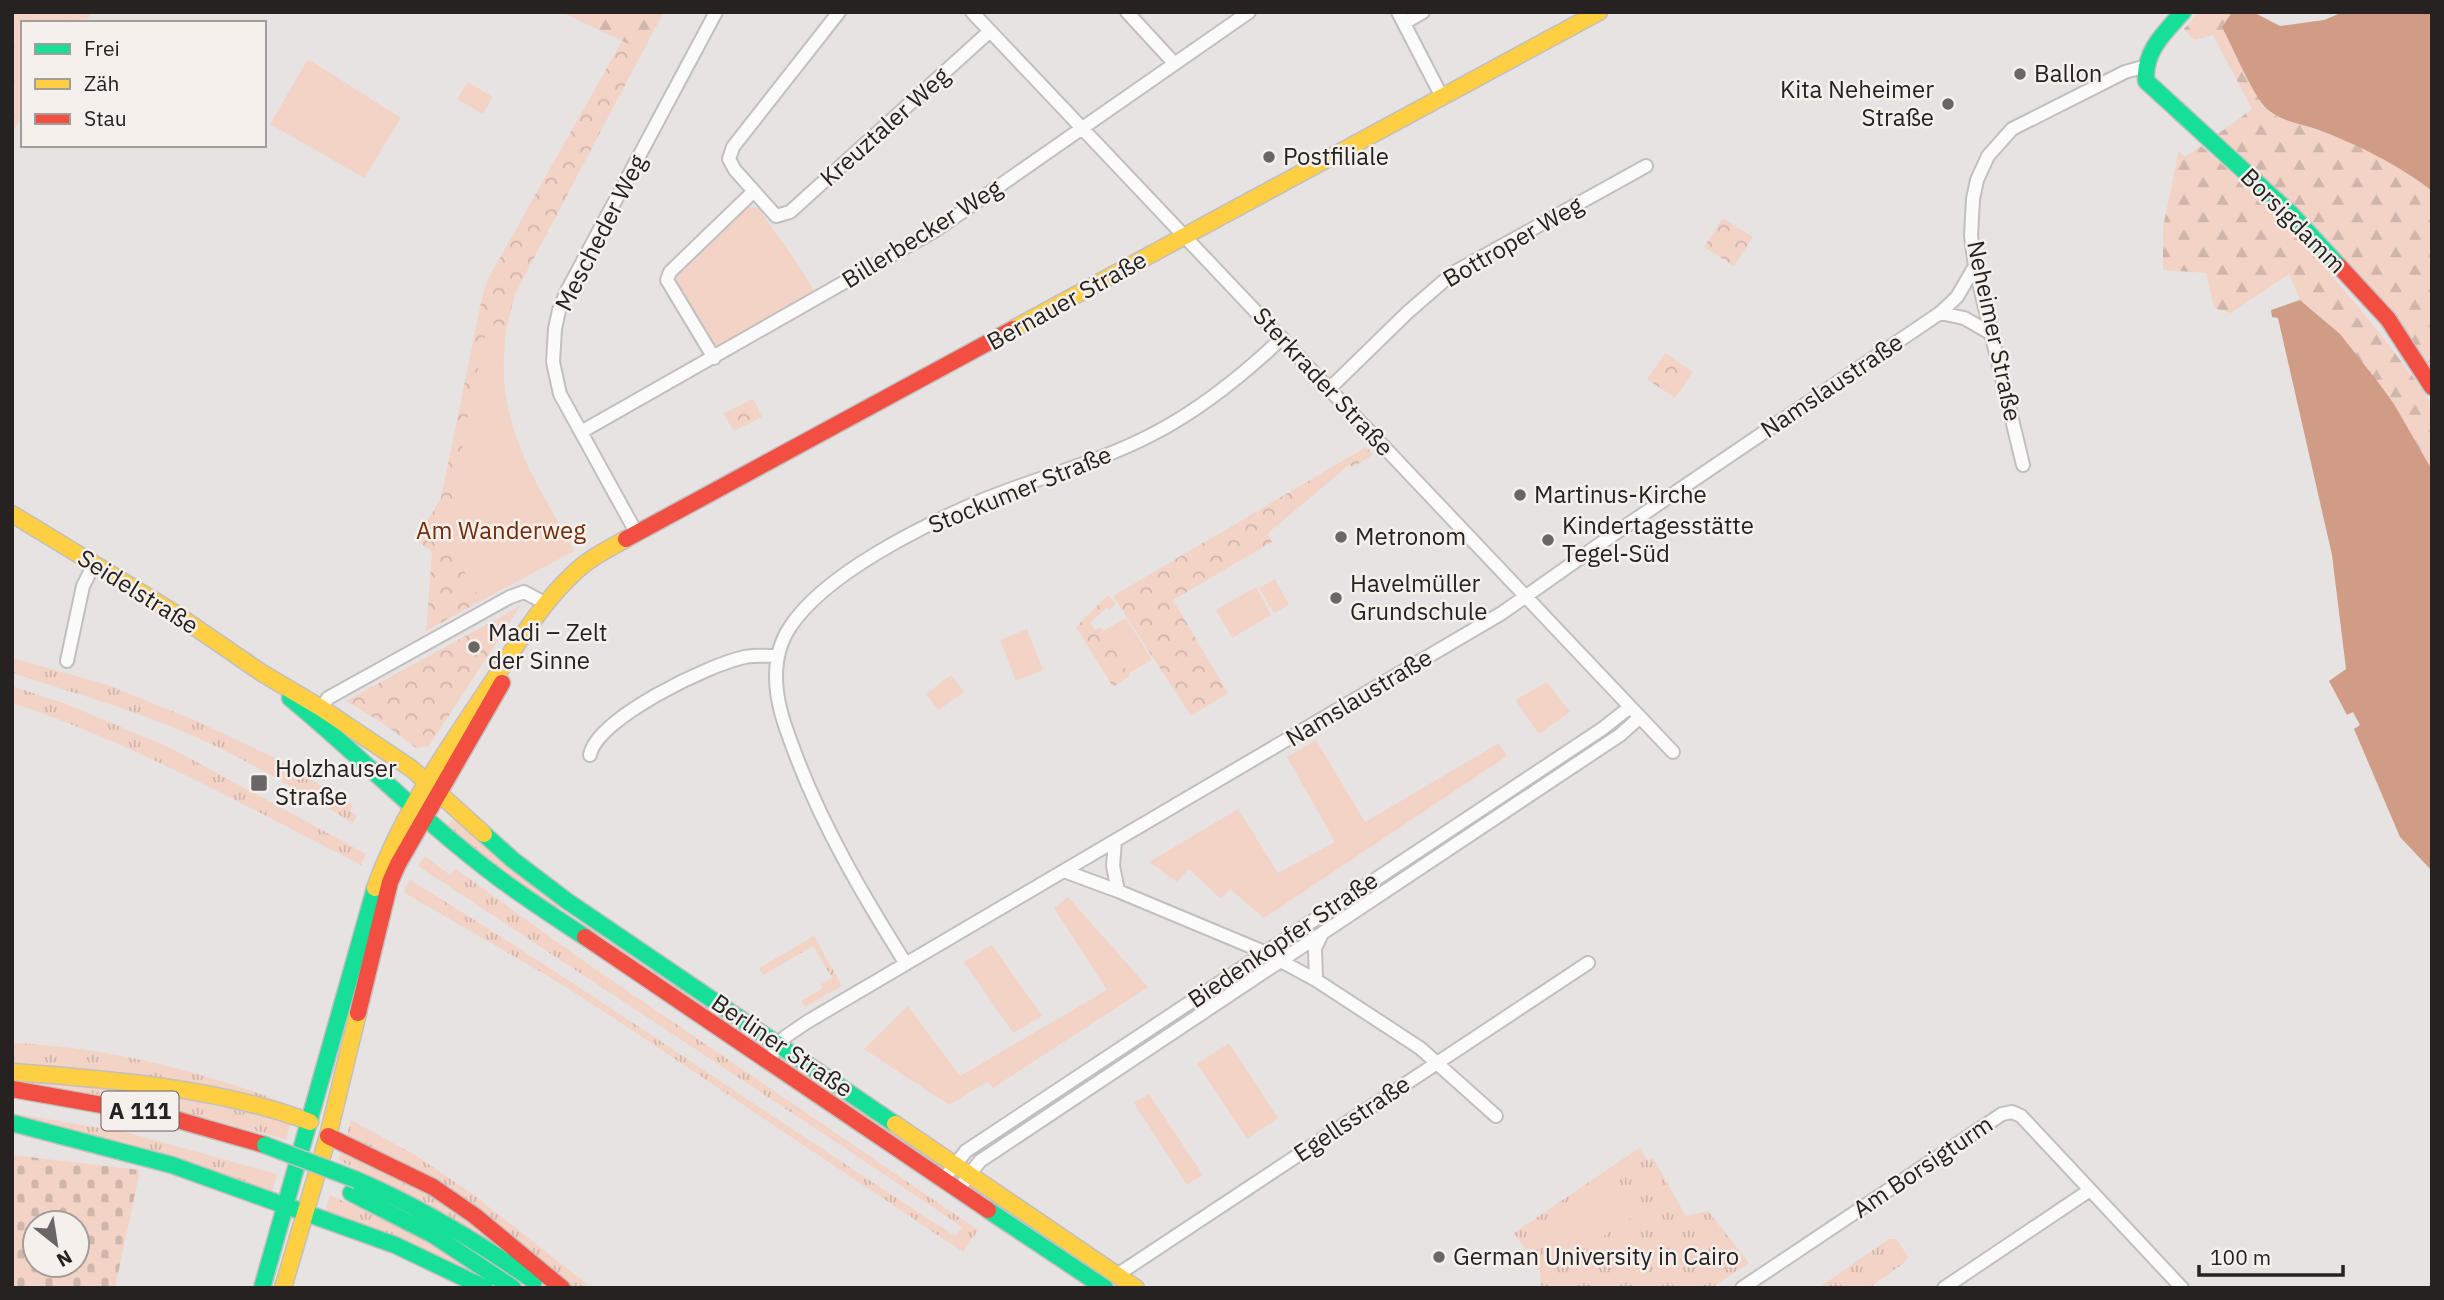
<svg xmlns="http://www.w3.org/2000/svg" width="2444" height="1300" viewBox="0 0 2444 1300" font-family="'IBM Plex Sans',sans-serif">
  <style>
    .grass { fill: url(#grass-tufts) }
    .forest { fill: url(#forest-firs) }
    .cemetery { fill: url(#cemetery-stones); fill-rule: evenodd }
    .park { fill: url(#park-crowns) }
    .garden { fill: #f3d3c6 }
    .water { fill: #d19c86 }
    .lines { fill: none; stroke-linecap: round; stroke-linejoin: round }
    .street-casing { stroke: #c2bfbf; stroke-width: 16 }
    .fast-casing { stroke: #c2bfbf; stroke-width: 19 }
    .slow-casing { stroke: #c2bfbf; stroke-width: 19 }
    .jam-casing { stroke: #c2bfbf; stroke-width: 19 }
    .street { stroke: #fbfbfb; stroke-width: 12 }
    .fast { stroke: #16e098; stroke-width: 16 }
    .slow { stroke: #ffcf43; stroke-width: 16 }
    .jam { stroke: #f24e42; stroke-width: 16 }
    .fast-bridge-casing { stroke: #c2bfbf; stroke-width: 19; stroke-linecap: butt }
    .fast-bridge { stroke: #16e098; stroke-width: 16 }
    .poi-dot { fill: #696665; stroke: #f6f0ed; stroke-width: 2.5 }
    .labels { text-anchor: middle; stroke-width: 5; stroke-linejoin: round; paint-order: stroke }
    .shield { fill: #f6f0ed; stroke: #64605e; stroke-width: 2 }
    .shield-label { font-size: 23px; font-weight: bold; fill: #252221 }
    .poi-label { font-size: 24px; fill: #252221; stroke: #f6f0ed; text-anchor: start }
    .street-label { font-size: 24px; fill: #252221; stroke: #f6f0ed }
    .park-label { font-size: 24px; fill: #712d0a; stroke: #f6f0ed }
  </style>
  <defs>
    <pattern id="grass-tufts" width="24" height="20" patternUnits="userSpaceOnUse" patternTransform="scale(1.75)"><rect width="24" height="20" fill="#f3d3c6"/><path d="M3 7l-1-3M5 7V3M7 7l1-3M15 17l-1-3M17 17v-4M19 17l1-3" fill="none" stroke="#d0b5aa"/></pattern>
    <pattern id="forest-firs" width="22" height="20" patternUnits="userSpaceOnUse" patternTransform="scale(1.75)"><rect width="22" height="20" fill="#f3d3c6"/><path d="M5 1l3.5 6h-7zM16 11l3.5 6h-7z" fill="#d0b5aa"/></pattern>
    <pattern id="cemetery-stones" width="16" height="16" patternUnits="userSpaceOnUse" patternTransform="scale(1.75)"><rect width="16" height="16" fill="#f3d3c6"/><path d="M2 7V4a2 2 0 0 1 4 0v3zM10 15v-3a2 2 0 0 1 4 0v3z" fill="#d0b5aa"/></pattern>
    <pattern id="park-crowns" width="20" height="18" patternUnits="userSpaceOnUse" patternTransform="scale(1.75)"><rect width="20" height="18" fill="#f3d3c6"/><path d="M2 6a3 3 0 1 1 6 0M12 15a3 3 0 1 1 6 0" fill="none" stroke="#d0b5aa"/></pattern>
  </defs>
  <rect width="100%" height="100%" fill="#e7e3e2"/>
  <path class="grass" d="M12,658L108,685L199,722L275,758L353,805L350,811L357,816L353,823C296,789 240,755 179,730C125,707 68,691 12,673Z
    M12,686L66,704L171,748L366,854L361,865C247,807 134,743 12,703Z
    M1603,734L1608,739L1407,874L1402,867Z
    M453,818L509,867L558,904L557,909L485,859L447,827Z
    M425,856L450,875L456,869L588,964L978,1230L963,1252L615,1019L553,979L403,892L410,880C595,993 773,1119 955,1236L962,1227L842,1146L418,866Z
    M592,929L761,1042L758,1046L590,932Z
    M814,936L842,986L805,1007L801,1001L823,988L821,984L832,978L813,946L763,975L759,968Z
    M12,1043C108,1047 201,1071 291,1105L12,1067Z
    M797,1066L946,1166L942,1171L792,1071Z
    M19,1081L120,1086L291,1121L286,1140C198,1114 109,1095 19,1081Z
    M12,1113L129,1133L277,1174L272,1193Z
    M351,1120L415,1155L471,1193L592,1288H569L346,1139Z
    M1639,1148L1648,1161L1653,1158L1686,1216L1708,1211L1749,1263L1711,1288H1541L1540,1271L1514,1233Z
    M342,1149L413,1184L517,1257L389,1185L338,1160Z
    M330,1195L417,1235L479,1273L324,1214Z
    M1889,1239H1896L1908,1256L1904,1263L1869,1288H1818Z"/>
  <path class="forest" d="M12,12H93L84,23H23V116L12,133Z
    M561,12H664L643,51Z
    M2199,12H2232L2222,27C2232,47 2255,98 2269,111C2283,123 2303,124 2319,130C2358,144 2399,165 2432,191V372C2370,283 2298,206 2218,134L2252,109L2213,35L2194,40L2184,29Z
    M2201,146C2273,208 2337,277 2395,353C2402,363 2428,396 2432,406C2435,415 2432,457 2432,470L2394,404L2340,334L2300,300L2289,274L2231,313L2214,308L2206,273L2163,270V227L2179,151L2185,157Z"/>
  <path class="cemetery" d="M12,1155L140,1170L115,1288H12ZM35,1223H77V1265H35Z"/>
  <path class="park" d="M622,41L643,51L515,294L507,326L488,323L469,411L450,513L449,538L481,601L426,631L432,552L416,540L441,498L483,293L489,277Z
    M1723,218L1753,237L1734,266L1704,247Z
    M1665,353L1693,372L1675,398L1647,379Z
    M753,399L762,417L734,431L723,414Z
    M1366,447L1373,455L1353,467L1349,465L1267,534L1272,542L1173,600L1228,693L1191,716L1113,596Z
    M1108,595L1116,603L1110,610L1107,607L1090,623L1095,630L1101,627L1130,676L1113,687L1076,627Z
    M522,603L429,746L416,748L384,724L346,701L513,610Z"/>
  <path class="garden" d="M308,59L401,118L364,178L270,124Z
    M468,82L493,97L483,114L457,99Z
    M744,206L758,208L793,257L815,292L722,346L712,344L676,288L674,279L678,270Z
    M488,323L507,326C492,420 531,472 574,551L481,601L460,563L456,564L453,558L449,538V519L469,411Z
    M1275,579L1289,605L1274,613L1259,588Z
    M1256,587L1271,615L1232,638L1216,610Z
    M1126,618L1152,660L1128,674L1103,631Z
    M1027,629L1043,670L1016,681L1000,640Z
    M951,675L964,692L938,710L926,694Z
    M1547,682L1570,712L1539,734L1515,700Z
    M1316,740L1365,822L1499,743L1507,756L1264,918L1230,889L1221,899L1189,869L1177,882L1149,862L1238,809L1278,873L1335,842L1287,757Z
    M1068,897L1148,987L993,1088L987,1082L949,1105L864,1049L908,1006L960,1076L1107,990L1054,908Z
    M992,945L1042,1016L1013,1033L964,962Z
    M1229,1043L1278,1118L1247,1139L1197,1064Z
    M1149,1094L1203,1175L1187,1185L1134,1103Z
    M1613,1178L1636,1215L1569,1258L1546,1221Z"/>
  <path class="water" d="M2232,12H2253L2280,26L2324,20L2343,12H2432V191C2401,166 2356,144 2319,130C2300,123 2280,122 2265,107C2252,93 2232,46 2222,27Z
    M2300,300L2340,334L2378,382L2394,404L2432,470V871L2400,837L2354,729L2360,725L2353,712L2347,715L2329,681L2346,669L2332,555L2278,318L2272,317L2271,310Z"/>
  <g class="lines">
    <g class="street-casing">
      <path id="street" d="M839,12L733,147L729,159L735,170L776,216L790,212L990,31
        M972,12L1673,752
        M1127,12L1174,63
        M1398,12L1442,97
        M1404,23L1423,12
        M1940,313L1964,318L1992,334
        M714,358L667,280L670,272L753,192
        M1329,389L1408,312L1453,273L1646,166
        M581,432L936,230L1249,12
        M2023,465L1975,266L1971,236L1973,199L1977,180L1988,156L2012,129L2125,72L2143,67
        M637,534L560,394L553,362L555,329L559,310L567,291L716,12
        M67,661L83,586L94,564
        M316,716L328,698L510,597L524,592L545,603
        M590,755C597,718 710,664 745,657C756,655 767,656 778,656
        M1115,841L1113,866L1118,891
        M1064,871L1118,891L1264,952L1316,980L1420,1048L1496,1116
        M906,964C864,897 823,828 795,753C786,729 776,704 776,677C776,659 780,642 790,627C825,574 920,527 978,502C1035,478 1095,464 1151,435C1200,410 1242,376 1282,338
        M1316,980L1315,948L1321,936
        M767,1062L785,1037L807,1022L1502,613L1614,534L1940,313L1957,297L1975,266
        M943,1180L966,1151L1602,729L1630,707
        M958,1190L980,1161L1620,735L1639,718
        M1117,1275L1588,963
        M1742,1288L2002,1114L2012,1112L2021,1116L2182,1288
        M1944,1288L2090,1190"/>
    </g>
    <g class="fast-casing">
      <path id="fast" d="M2183,12C2164,33 2144,51 2146,81L2291,214L2339,266
        M290,698C360,756 424,822 496,876C525,898 555,917 585,937
        M484,834L513,860L567,901L895,1124
        M12,1123L172,1165L395,1245L485,1288
        M357,1180C420,1207 478,1242 534,1281
        M351,1193L435,1236L513,1288
        M988,1210L1105,1288
        M262,1288L375,888"/>
    </g>
    <g class="slow-casing">
      <path id="slow" d="M1013,329L1599,12
        M12,514L173,612L262,673L321,708L412,769L484,834
        M375,888C402,813 447,750 491,684C516,646 539,606 573,574C588,559 608,549 626,539
        M12,1072C108,1079 220,1088 310,1122
        M895,1124L1136,1288
        M283,1288L328,1136L358,1013"/>
    </g>
    <g class="jam-casing">
      <path id="jam" d="M2339,266L2388,319L2432,387
        M626,539L1013,329
        M585,937L988,1210
        M358,1013L390,882L398,864L502,683
        M12,1089L164,1116L265,1145
        M328,1136L433,1187L475,1216L562,1288"/>
    </g>
    <use href="#street" class="street"/>
    <use href="#fast" class="fast"/>
    <use href="#slow" class="slow"/>
    <use href="#jam" class="jam"/>
    <g class="fast-bridge-casing">
      <path id="fast-bridge" d="M265,1145L357,1180"/>
    </g>
    <use href="#fast-bridge" class="fast-bridge"/>
  </g>
  <g class="poi-dot">
    <circle cx="2020" cy="74" r="7"/>
    <circle cx="1948" cy="104" r="7"/>
    <circle cx="1269" cy="157" r="7"/>
    <circle cx="1520" cy="495" r="7"/>
    <circle cx="1341" cy="537" r="7"/>
    <circle cx="1548" cy="540" r="7"/>
    <circle cx="1336" cy="598" r="7"/>
    <circle cx="474" cy="647" r="7"/>
    <rect x="250" y="774" width="18" height="18" rx="3.5"/>
    <circle cx="1439" cy="1257" r="7"/>
  </g>
  <g class="labels">
    <rect class="shield" x="101.5" y="1091.5" width="77" height="39" rx="5"/>
    <g class="shield-label">
      <text x="140" y="1119">A 111</text>
    </g>
    <g class="poi-label">
      <text x="2034" y="82">Ballon</text>
      <text x="1934" y="98" text-anchor="end">Kita Neheimer<tspan x="1934" dy="28">Straße</tspan></text>
      <text x="1283" y="165">Postfiliale</text>
      <text x="1534" y="503">Martinus-Kirche</text>
      <text x="1562" y="534">Kindertagesstätte<tspan x="1562" dy="28">Tegel-Süd</tspan></text>
      <text x="1355" y="545">Metronom</text>
      <text x="1350" y="592">Havelmüller<tspan x="1350" dy="28">Grundschule</tspan></text>
      <text x="488" y="641">Madi – Zelt<tspan x="488" dy="28">der Sinne</tspan></text>
      <text x="275" y="777">Holzhauser<tspan x="275" dy="28">Straße</tspan></text>
      <text x="1453" y="1265">German University in Cairo</text>
    </g>
    <g class="street-label">
      <text transform="translate(885 127) rotate(-42)" y="8">Kreuztaler Weg</text>
      <text transform="translate(2293 221) rotate(45)" y="8">Borsigdamm</text>
      <text transform="translate(601 233) rotate(-63)" y="8">Mescheder Weg</text>
      <text transform="translate(922 234) rotate(-32)" y="8">Billerbecker Weg</text>
      <text transform="translate(1513 242) rotate(-30)" y="8">Bottroper Weg</text>
      <text transform="translate(1067 301) rotate(-29)" y="8">Bernauer Straße</text>
      <text transform="translate(1994 331) rotate(78)" y="8">Neheimer Straße</text>
      <text transform="translate(1323 382) rotate(47)" y="8">Sterkrader Straße</text>
      <text transform="translate(1832 386) rotate(-34)" y="8">Namslaustraße</text>
      <text transform="translate(1020 490) rotate(-22)" y="8">Stockumer Straße</text>
      <text transform="translate(138 592) rotate(32)" y="8">Seidelstraße</text>
      <text transform="translate(1359 698) rotate(-31)" y="8">Namslaustraße</text>
      <text transform="translate(1283 940) rotate(-34)" y="8">Biedenkopfer Straße</text>
      <text transform="translate(782 1046) rotate(34)" y="8">Berliner Straße</text>
      <text transform="translate(1352 1119) rotate(-34)" y="8">Egellsstraße</text>
      <text transform="translate(1923 1167) rotate(-34)" y="8">Am Borsigturm</text>
    </g>
    <g class="park-label">
      <text x="501" y="539">Am Wanderweg</text>
    </g>
  </g>
  <rect width="2444" height="1300" fill="none" stroke="#252221" stroke-width="28"/>
  <rect x="21" y="21" width="245" height="126" fill="#f6f0ed" stroke="#a29e9b" stroke-width="2"/>
  <rect x="35" y="44" width="35" height="10" fill="#16e098" stroke="#a29e9b" stroke-width="2"/>
  <text x="84" y="56" font-size="21" fill="#252221">Frei</text>
  <rect x="35" y="79" width="35" height="10" fill="#ffcf43" stroke="#a29e9b" stroke-width="2"/>
  <text x="84" y="91" font-size="21" fill="#252221">Zäh</text>
  <rect x="35" y="114" width="35" height="10" fill="#f24e42" stroke="#a29e9b" stroke-width="2"/>
  <text x="84" y="126" font-size="21" fill="#252221">Stau</text>
  <g transform="translate(56 1244) rotate(150)"><circle r="33" fill="#f6f0ed" stroke="#a29e9b" stroke-width="2"/>
  <path d="M0-5L12 26L0 18L-12 26Z" fill="#696665"/>
  <text y="-10" font-size="19" font-weight="bold" text-anchor="middle" fill="#252221">N</text>
  </g>
  <path d="M2199 1265v10h144v-10" fill="none" stroke="#252221" stroke-width="3.5"/>
  <text x="2210" y="1265" font-size="21" fill="#252221" stroke="#f6f0ed" stroke-width="5" paint-order="stroke">100 m</text>
</svg>
